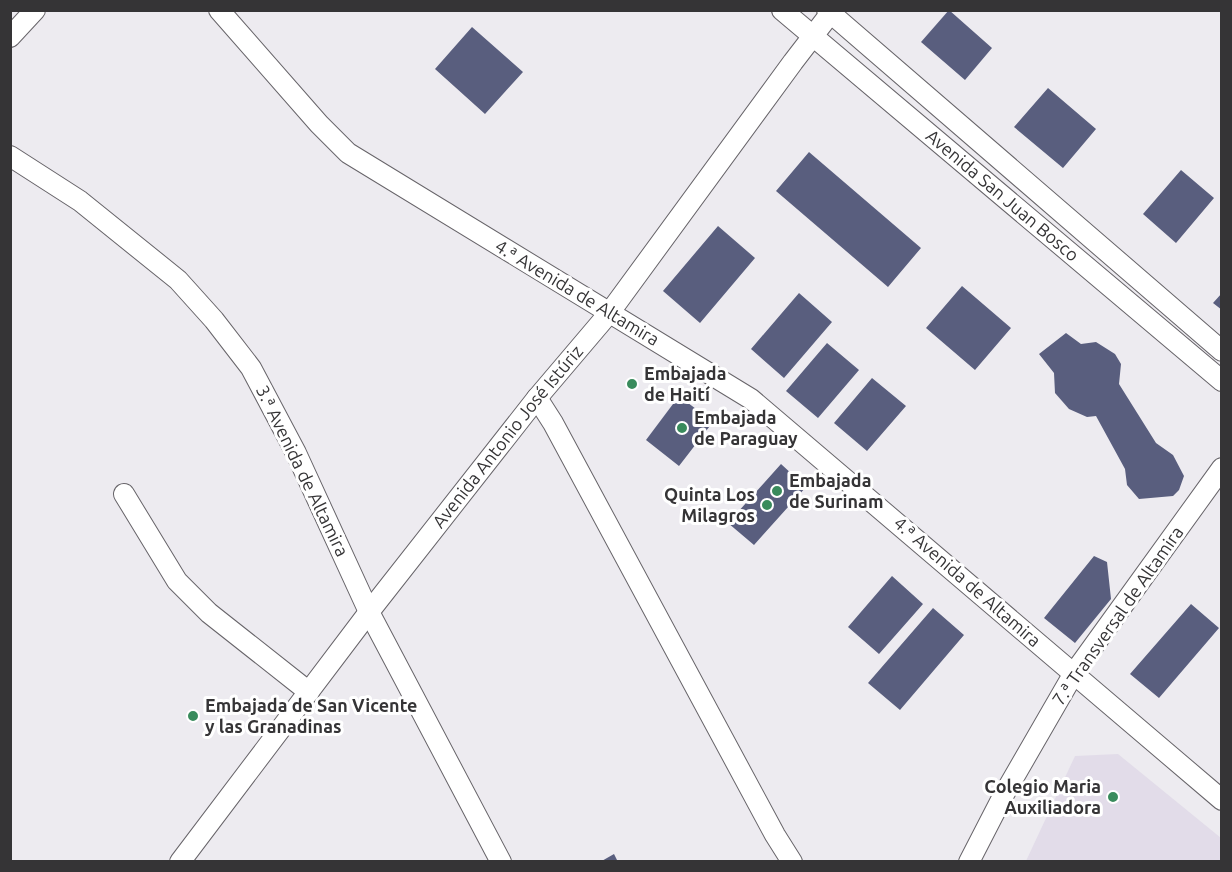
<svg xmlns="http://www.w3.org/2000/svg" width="1232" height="872" viewBox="0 0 1232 872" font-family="Ubuntu,sans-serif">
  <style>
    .built { fill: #e2dce9 }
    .building { fill: #595e7e }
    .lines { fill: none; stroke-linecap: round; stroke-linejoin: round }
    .minor-casing { stroke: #676469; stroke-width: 22 }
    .minor { stroke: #fff; stroke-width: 20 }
    .poi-dot { fill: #398b5c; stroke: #fff; stroke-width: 2 }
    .labels { text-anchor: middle; stroke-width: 6; stroke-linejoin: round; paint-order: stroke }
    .street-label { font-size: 18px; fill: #353436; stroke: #fff }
    .poi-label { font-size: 18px; font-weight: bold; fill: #353436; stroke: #fff; text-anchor: start }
  </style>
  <rect width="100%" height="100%" fill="#edebf0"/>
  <path class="built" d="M1118,754L1221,838V861H1026L1075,756Z"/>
  <path class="building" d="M949,10L992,48L965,80L921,42Z
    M472,27L523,72L485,114L435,69Z
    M1048,88L1096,129L1063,168L1014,127Z
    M809,152L921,248L888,287L776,191Z
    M1181,170L1214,198L1176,243L1143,214Z
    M718,226L755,258L700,323L663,291Z
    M962,286L1011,328L975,370L926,328Z
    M799,293L832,322L784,378L751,349Z
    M1222,293V310L1213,303Z
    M1066,333L1081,344L1096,342L1115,354L1121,364L1119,384L1156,443L1173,455L1184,476L1179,490L1173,496L1139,499L1127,485L1125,469L1096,416L1087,417L1069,409L1055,393L1054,373L1039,354Z
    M827,343L859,370L818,418L786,391Z
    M872,378L906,406L867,451L834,423Z
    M679,396L713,422L679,466L646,440Z
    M781,464L806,487L754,545L728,523Z
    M1094,556L1107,562L1111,599L1075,643L1044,618Z
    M892,576L923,604L879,654L848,627Z
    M1191,604L1219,628L1159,698L1130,674Z
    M933,608L964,635L900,710L868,683Z
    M614,854L618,862H600Z"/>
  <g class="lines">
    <g class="minor-casing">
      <g id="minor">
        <path d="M219,10L319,124L348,153L751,399L1222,800"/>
        <path id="s1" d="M782,10L1222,381"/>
        <path d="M827,10L1222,351"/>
        <path d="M10,37L35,10"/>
        <path d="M10,156L80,201L178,280L214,320L251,368L296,453L369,612L501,862"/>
        <path d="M537,398L553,423L775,835L792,862"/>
        <path d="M124,494L177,581L209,613L309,692"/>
        <path id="s2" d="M180,862L369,612L537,398L610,312L793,62L833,10"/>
        <path d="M969,862L1003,796L1074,673L1222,468"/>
      </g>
    </g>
    <use href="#minor" class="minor"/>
  </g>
  <g class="poi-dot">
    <circle cx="632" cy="384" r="6"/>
    <circle cx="682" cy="428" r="6"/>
    <circle cx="777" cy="491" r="6"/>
    <circle cx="767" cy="505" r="6"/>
    <circle cx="193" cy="716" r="6"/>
    <circle cx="1113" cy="797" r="6"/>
  </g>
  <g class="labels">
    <g class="street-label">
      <text dy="6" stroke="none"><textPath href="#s1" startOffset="288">Avenida San Juan Bosco</textPath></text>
      <text transform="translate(577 293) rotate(31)" y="6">4.ª Avenida de Altamira</text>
      <text dy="6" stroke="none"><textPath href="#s2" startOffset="537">Avenida Antonio José Istúriz</textPath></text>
      <text transform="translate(302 471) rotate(64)" y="6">3.ª Avenida de Altamira</text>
      <text transform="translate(967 582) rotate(41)" y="6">4.ª Avenida de Altamira</text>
      <text transform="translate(1118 616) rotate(-55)" y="6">7.ª Transversal de Altamira</text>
    </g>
    <g class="poi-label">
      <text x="644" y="380">Embajada<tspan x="644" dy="21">de Haití</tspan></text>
      <text x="694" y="424">Embajada<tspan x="694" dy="21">de Paraguay</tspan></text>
      <text x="789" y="487">Embajada<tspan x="789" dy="21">de Surinam</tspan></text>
      <text x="755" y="501" text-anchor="end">Quinta Los<tspan x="755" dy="21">Milagros</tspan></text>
      <text x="205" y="712">Embajada de San Vicente<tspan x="205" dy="21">y las Granadinas</tspan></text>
      <text x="1101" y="793" text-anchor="end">Colegio Maria<tspan x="1101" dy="21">Auxiliadora</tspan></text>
    </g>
  </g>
  <rect width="1232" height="872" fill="none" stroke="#353436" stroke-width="24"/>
</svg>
